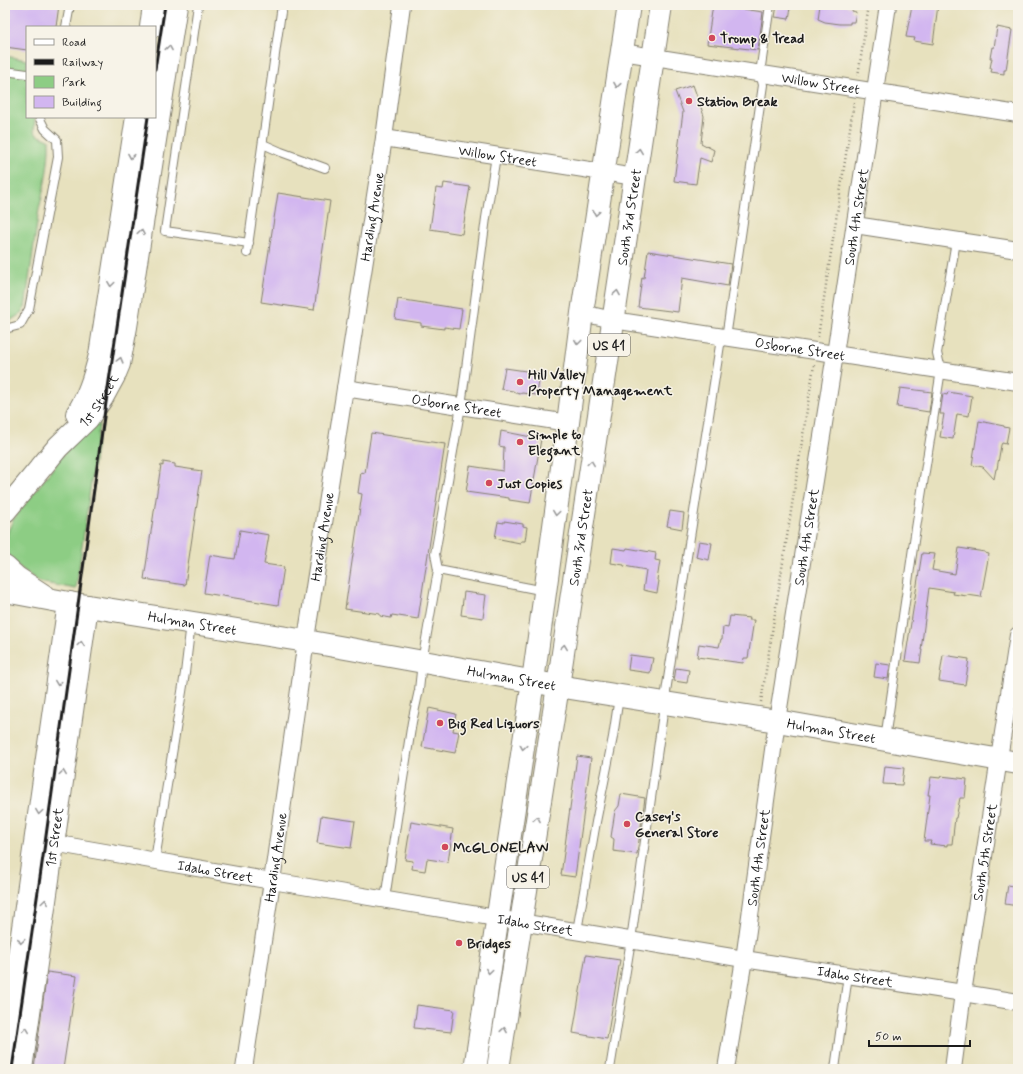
<svg xmlns="http://www.w3.org/2000/svg" width="1023" height="1074" viewBox="0 0 1023 1074" font-family="Mynerve,sans-serif">
  <style>
    .green { fill: #8dcd84; stroke: #547450 }
    .building { fill: #d2b6f0 }
    .lines { fill: none; stroke-linecap: round; stroke-linejoin: round }
    .lane-casing { stroke: #827e6d; stroke-width: 10 }
    .street-casing { stroke: #827e6d; stroke-width: 18 }
    .secondary-casing { stroke: #827e6d; stroke-width: 24 }
    .highway-casing { stroke: #827e6d; stroke-width: 24 }
    .path { stroke: #827e6d; stroke-width: 2.5; stroke-dasharray: 1 3; stroke-linecap: butt }
    .lane { stroke: #fff; stroke-width: 8 }
    .street { stroke: #fff; stroke-width: 16 }
    .secondary { stroke: #fff; stroke-width: 22 }
    .highway { stroke: #fff; stroke-width: 22 }
    .rail { stroke: #1c1c1c; stroke-width: 3 }
    .oneway { stroke: #999 }
    .poi-dot { fill: #d1495b; stroke: #f7f3e8; stroke-width: 1.5 }
    .labels { text-anchor: middle; stroke-width: 3; stroke-linejoin: round; paint-order: stroke }
    .shield { fill: #f7f3e8; stroke: #5e5c59; stroke-width: 1 }
    .shield-label { font-size: 13px; font-weight: bold; fill: #1c1c1c }
    .poi-label { font-size: 14px; font-weight: bold; fill: #1c1c1c; stroke: #f7f3e8; text-anchor: start }
    .street-label { font-size: 14px; fill: #1c1c1c; stroke: #f7f3e8 }
  </style>
  <rect width="100%" height="100%" fill="#f7f3e8"/>
  <filter id="ink" filterUnits="userSpaceOnUse"><feTurbulence type="fractalNoise" baseFrequency=".025" numOctaves="2"/><feDisplacementMap in="SourceGraphic" scale="8" xChannelSelector="R" yChannelSelector="G"/><feConvolveMatrix kernelMatrix="1 2 1 2 8 2 1 2 1" color-interpolation-filters="sRGB"/></filter>
  <filter id="wash" filterUnits="userSpaceOnUse"><feTurbulence type="fractalNoise" baseFrequency=".012" numOctaves="4" result="noise"/><feDisplacementMap in="SourceGraphic" scale="16" xChannelSelector="R" yChannelSelector="G"/><feGaussianBlur stdDeviation="0.9" result="paint"/><feColorMatrix in="noise" values="0 0 0 0 0 0 0 0 0 0 0 0 0 0 0 0 0 1.4 0 .05"/><feComposite in="paint" operator="in"/></filter>
  <g filter="url(#wash)">
    <rect width="100%" height="100%" fill="#e7e1be"/>
    <path class="green" d="M5,56L27,60V117H35L34,131L37,135L49,140C50,161 44,189 39,209L25,308L19,315L5,324Z
      M101,412L76,589L39,582L9,559L7,552L6,542L8,531L13,520L67,450Z"/>
    <g id="blocks">
      <path class="building" d="M5,5H59L56,27H27V50L5,47Z
        M713,5H744L743,9L763,12L758,50L707,44Z
        M777,5L791,7L789,19L775,17Z
        M820,5H839L852,7L851,11L856,12L854,22H850V24H840L825,22L818,19Z
        M912,5H938L933,44L914,41L915,38L906,37Z
        M997,27L1012,30L1006,70H1004V74L991,72L992,68H990L992,58H990L992,47L994,48Z
        M693,85L704,116L701,143L714,150L711,162L700,158L696,184L674,181L683,112L675,91Z
        M444,183L470,187L462,234L430,229L436,188L443,189Z
        M278,193L330,201L314,310L261,302Z
        M648,251L731,264L728,286L682,278L678,312L638,307L642,277L644,278Z
        M398,299L462,309L459,329L444,327V329L421,326V323L395,319Z
        M505,368L540,373L537,395L522,393L520,394L516,393L513,391L501,389Z
        M900,388L932,392L929,412L897,407Z
        M948,392L972,396L969,416L957,414L953,439L940,437L944,414H940L943,394L947,395Z
        M979,421L1004,426V427L1009,428L1006,444L1002,443L1001,445L997,469H996L994,479L983,467L972,465Z
        M501,431L541,439L530,503L509,500V498L466,492L470,466L503,471L504,447L499,446Z
        M371,433L445,444L418,619L392,615L391,618L380,616V614L345,609L362,494L358,493L361,472L365,473Z
        M163,462L175,464V467L202,471L185,585L144,579L161,465L163,466Z
        M670,511L684,513L682,529L667,526Z
        M504,521L523,524V526L527,527L525,541H521L520,543L495,538L498,522L504,523Z
        M240,530L269,535L264,564L284,567L278,605L204,593L210,555L235,559Z
        M699,541L712,543L709,560L696,557Z
        M613,548L626,550L627,548L656,553L655,560L660,561L657,580L659,581L657,593L643,590L646,570L624,566V565L611,563Z
        M959,548L985,552V553L989,554L981,597L967,595V596L953,594L954,592L929,588L921,650H922L920,663L905,661L922,553L935,554L932,570L955,574Z
        M464,592L486,595L483,618L461,615Z
        M730,616L750,618L749,620H754L748,658H744L743,663L697,657L699,644L719,647L721,639H722L723,627L728,628Z
        M630,655L653,658L650,673L628,670Z
        M943,655L969,659L965,685L939,681Z
        M876,663L890,665L888,679L874,677Z
        M676,668L689,670L687,683L674,681Z
        M429,708L456,714L453,731L459,732L455,753L422,747Z
        M577,756L591,758L575,877L561,875Z
        M885,766L904,768L902,785L883,784Z
        M941,776L967,779L965,798H960L956,818H955L952,844H947V846L930,844L931,841H924L930,795H928L931,777L940,778Z
        M621,794L645,798L637,854L613,851L614,839L611,837L615,811L619,806Z
        M321,816L355,821L351,848L317,843Z
        M411,822L453,829L448,862L427,859L425,871L412,869L413,861L405,860Z
        M1008,885L1018,887V906L1005,904Z
        M586,955L620,960L607,1039L573,1033Z
        M47,972L77,976L63,1069H34Z
        M417,1005L454,1010L451,1032L414,1028Z"/>
    </g>
  </g>
  <g filter="url(#ink)">
    <use href="#blocks" fill-opacity="0" stroke="#827e6d" stroke-width="1"/>
    <g class="lines">
      <g class="lane-casing">
        <path id="lane" d="M198,5L165,231L249,243
          M66,27L70,5
          M5,71L27,74
          M263,144L281,152L325,168
          M247,253L282,5
          M5,329L20,325L29,309L58,157L57,140L45,129L39,117
          M438,570L545,591
          M885,739L914,541L941,370L937,353L956,241
          M155,860L185,673L191,623
          M385,899L401,792L412,722L419,690L422,662L438,570L435,554L461,406L486,218L496,156
          M577,931L596,822L613,737L619,697
          M610,1069L631,940L667,685L720,345L726,338L763,85L760,73L770,5
          M835,1069L848,975"/>
      </g>
      <g class="street-casing">
        <g id="street">
          <path id="s1" d="M622,52L1018,114"/>
          <path id="s2" d="M384,138L635,177"/>
          <path d="M855,225L1018,250"/>
          <path id="s3" d="M582,313L613,320L1018,382"/>
          <path id="s4" d="M345,388L568,423"/>
          <path id="s5" d="M53,843L272,881L744,959L963,993L1018,1002"/>
          <path id="s6" d="M244,1069L272,881L308,626L384,138L402,5"/>
          <path id="s7" d="M726,1069L744,959L777,721L835,354L888,5"/>
          <path id="s8" d="M953,1069L963,993L1018,635"/>
        </g>
      </g>
      <g class="secondary-casing">
        <g id="secondary">
          <path d="M151,27L154,5"/>
          <path d="M77,414C89,396 95,376 100,355L137,117"/>
          <path id="s9" d="M5,511L58,447L88,418L102,398L114,376L119,364L126,327L176,5"/>
          <path d="M5,567L17,578L43,595"/>
          <path id="s10" d="M5,591L69,603L306,641L558,686L777,721L1018,763"/>
          <path d="M5,1055L69,603"/>
          <path id="s11" d="M21,1069L87,606"/>
        </g>
      </g>
      <g class="highway-casing">
        <g id="highway">
          <path d="M475,1069L533,681L568,423L582,313L629,5"/>
          <path id="s12" d="M498,1069L558,686L661,5"/>
        </g>
      </g>
      <path class="path" d="M858,76L869,5
        M818,337L854,102
        M761,702L814,365"/>
      <use href="#lane" class="lane"/>
      <use href="#street" class="street"/>
      <use href="#secondary" class="secondary"/>
      <use href="#highway" class="highway"/>
      <path class="rail" d="M155,69L165,5
        M12,1069L45,843L108,388L148,117"/>
    </g>
    <defs><path id="oneway-chevron" d="M-2-3.5L2.5 0L-2 3.5" fill="none" stroke-width="1.6" stroke-linecap="round" stroke-linejoin="round"/></defs>
    <g class="oneway">
      <use href="#oneway-chevron" transform="translate(169 48) rotate(-81)"/>
      <use href="#oneway-chevron" transform="translate(617 85) rotate(99)"/>
      <use href="#oneway-chevron" transform="translate(639 151) rotate(-82)"/>
      <use href="#oneway-chevron" transform="translate(131 156) rotate(99)"/>
      <use href="#oneway-chevron" transform="translate(596 213) rotate(99)"/>
      <use href="#oneway-chevron" transform="translate(141 232) rotate(-81)"/>
      <use href="#oneway-chevron" transform="translate(111 284) rotate(98)"/>
      <use href="#oneway-chevron" transform="translate(617 293) rotate(-81)"/>
      <use href="#oneway-chevron" transform="translate(578 342) rotate(97)"/>
      <use href="#oneway-chevron" transform="translate(120 360) rotate(-75)"/>
      <use href="#oneway-chevron" transform="translate(591 463) rotate(-82)"/>
      <use href="#oneway-chevron" transform="translate(556 513) rotate(98)"/>
      <use href="#oneway-chevron" transform="translate(81 644) rotate(-82)"/>
      <use href="#oneway-chevron" transform="translate(564 647) rotate(-82)"/>
      <use href="#oneway-chevron" transform="translate(58 683) rotate(98)"/>
      <use href="#oneway-chevron" transform="translate(523 747) rotate(99)"/>
      <use href="#oneway-chevron" transform="translate(63 773) rotate(-82)"/>
      <use href="#oneway-chevron" transform="translate(39 812) rotate(98)"/>
      <use href="#oneway-chevron" transform="translate(537 819) rotate(-81)"/>
      <use href="#oneway-chevron" transform="translate(45 902) rotate(-82)"/>
      <use href="#oneway-chevron" transform="translate(21 941) rotate(98)"/>
      <use href="#oneway-chevron" transform="translate(489 971) rotate(98)"/>
      <use href="#oneway-chevron" transform="translate(26 1030) rotate(-82)"/>
      <use href="#oneway-chevron" transform="translate(504 1030) rotate(-81)"/>
    </g>
  </g>
  <g class="poi-dot">
    <circle cx="712" cy="38" r="4"/>
    <circle cx="689" cy="101" r="4"/>
    <circle cx="520" cy="382" r="4"/>
    <circle cx="520" cy="442" r="4"/>
    <circle cx="489" cy="483" r="4"/>
    <circle cx="440" cy="723" r="4"/>
    <circle cx="627" cy="824" r="4"/>
    <circle cx="445" cy="847" r="4"/>
    <circle cx="459" cy="943" r="4"/>
  </g>
  <g class="labels">
    <g class="shield">
      <rect x="588" y="334" width="42" height="22" rx="3"/>
      <rect x="507" y="866" width="42" height="22" rx="3"/>
    </g>
    <g class="shield-label">
      <text x="609" y="350">US 41</text>
      <text x="528" y="882">US 41</text>
    </g>
    <g class="poi-label">
      <text x="720" y="43">Tromp &amp; Tread</text>
      <text x="697" y="106">Station Break</text>
      <text x="528" y="379">Hill Valley<tspan x="528" dy="16">Property Management</tspan></text>
      <text x="528" y="439">Simple to<tspan x="528" dy="16">Elegant</tspan></text>
      <text x="497" y="488">Just Copies</text>
      <text x="448" y="728">Big Red Liquors</text>
      <text x="635" y="821">Casey's<tspan x="635" dy="16">General Store</tspan></text>
      <text x="453" y="852">McGLONELAW</text>
      <text x="467" y="948">Bridges</text>
    </g>
    <g class="street-label">
      <text dy="5" stroke="none"><textPath href="#s1" startOffset="201">Willow Street</textPath></text>
      <text dy="5" stroke="none"><textPath href="#s2" startOffset="115">Willow Street</textPath></text>
      <text dy="5" stroke="none"><textPath href="#s6" startOffset="862">Harding Avenue</textPath></text>
      <text dy="5" stroke="none"><textPath href="#s12" startOffset="862">South 3rd Street</textPath></text>
      <text dy="5" stroke="none"><textPath href="#s7" startOffset="862">South 4th Street</textPath></text>
      <text dy="5" stroke="none"><textPath href="#s3" startOffset="221">Osborne Street</textPath></text>
      <text dy="5" stroke="none"><textPath href="#s9" startOffset="145">1st Street</textPath></text>
      <text dy="5" stroke="none"><textPath href="#s4" startOffset="113">Osborne Street</textPath></text>
      <text dy="5" stroke="none"><textPath href="#s6" startOffset="538">Harding Avenue</textPath></text>
      <text dy="5" stroke="none"><textPath href="#s12" startOffset="538">South 3rd Street</textPath></text>
      <text dy="5" stroke="none"><textPath href="#s7" startOffset="538">South 4th Street</textPath></text>
      <text dy="5" stroke="none"><textPath href="#s10" startOffset="190">Hulman Street</textPath></text>
      <text dy="5" stroke="none"><textPath href="#s10" startOffset="514">Hulman Street</textPath></text>
      <text dy="5" stroke="none"><textPath href="#s10" startOffset="838">Hulman Street</textPath></text>
      <text dy="5" stroke="none"><textPath href="#s11" startOffset="234">1st Street</textPath></text>
      <text dy="5" stroke="none"><textPath href="#s8" startOffset="219">South 5th Street</textPath></text>
      <text dy="5" stroke="none"><textPath href="#s6" startOffset="214">Harding Avenue</textPath></text>
      <text dy="5" stroke="none"><textPath href="#s7" startOffset="214">South 4th Street</textPath></text>
      <text dy="5" stroke="none"><textPath href="#s5" startOffset="165">Idaho Street</textPath></text>
      <text dy="5" stroke="none"><textPath href="#s5" startOffset="489">Idaho Street</textPath></text>
      <text dy="5" stroke="none"><textPath href="#s5" startOffset="813">Idaho Street</textPath></text>
    </g>
  </g>
  <rect width="1023" height="1074" fill="none" stroke="#f7f3e8" stroke-width="20"/>
  <rect x="26" y="26" width="130" height="92" fill="#f7f3e8" stroke="#9f9d96"/>
  <rect x="34" y="39" width="20" height="6" fill="#ffffff" stroke="#9f9d96"/>
  <text x="62" y="46" font-size="12" fill="#1c1c1c">Road</text>
  <rect x="34" y="59" width="20" height="6" fill="#1c1c1c" stroke="#9f9d96"/>
  <text x="62" y="66" font-size="12" fill="#1c1c1c">Railway</text>
  <rect x="34" y="76" width="20" height="12" fill="#8dcd84" stroke="#9f9d96"/>
  <text x="62" y="86" font-size="12" fill="#1c1c1c">Park</text>
  <rect x="34" y="96" width="20" height="12" fill="#d2b6f0" stroke="#9f9d96"/>
  <text x="62" y="106" font-size="12" fill="#1c1c1c">Building</text>
  <path d="M869 1040v6h101v-6" fill="none" stroke="#1c1c1c" stroke-width="2"/>
  <text x="875" y="1040" font-size="12" fill="#1c1c1c" stroke="#f7f3e8" stroke-width="3" paint-order="stroke">50 m</text>
</svg>
